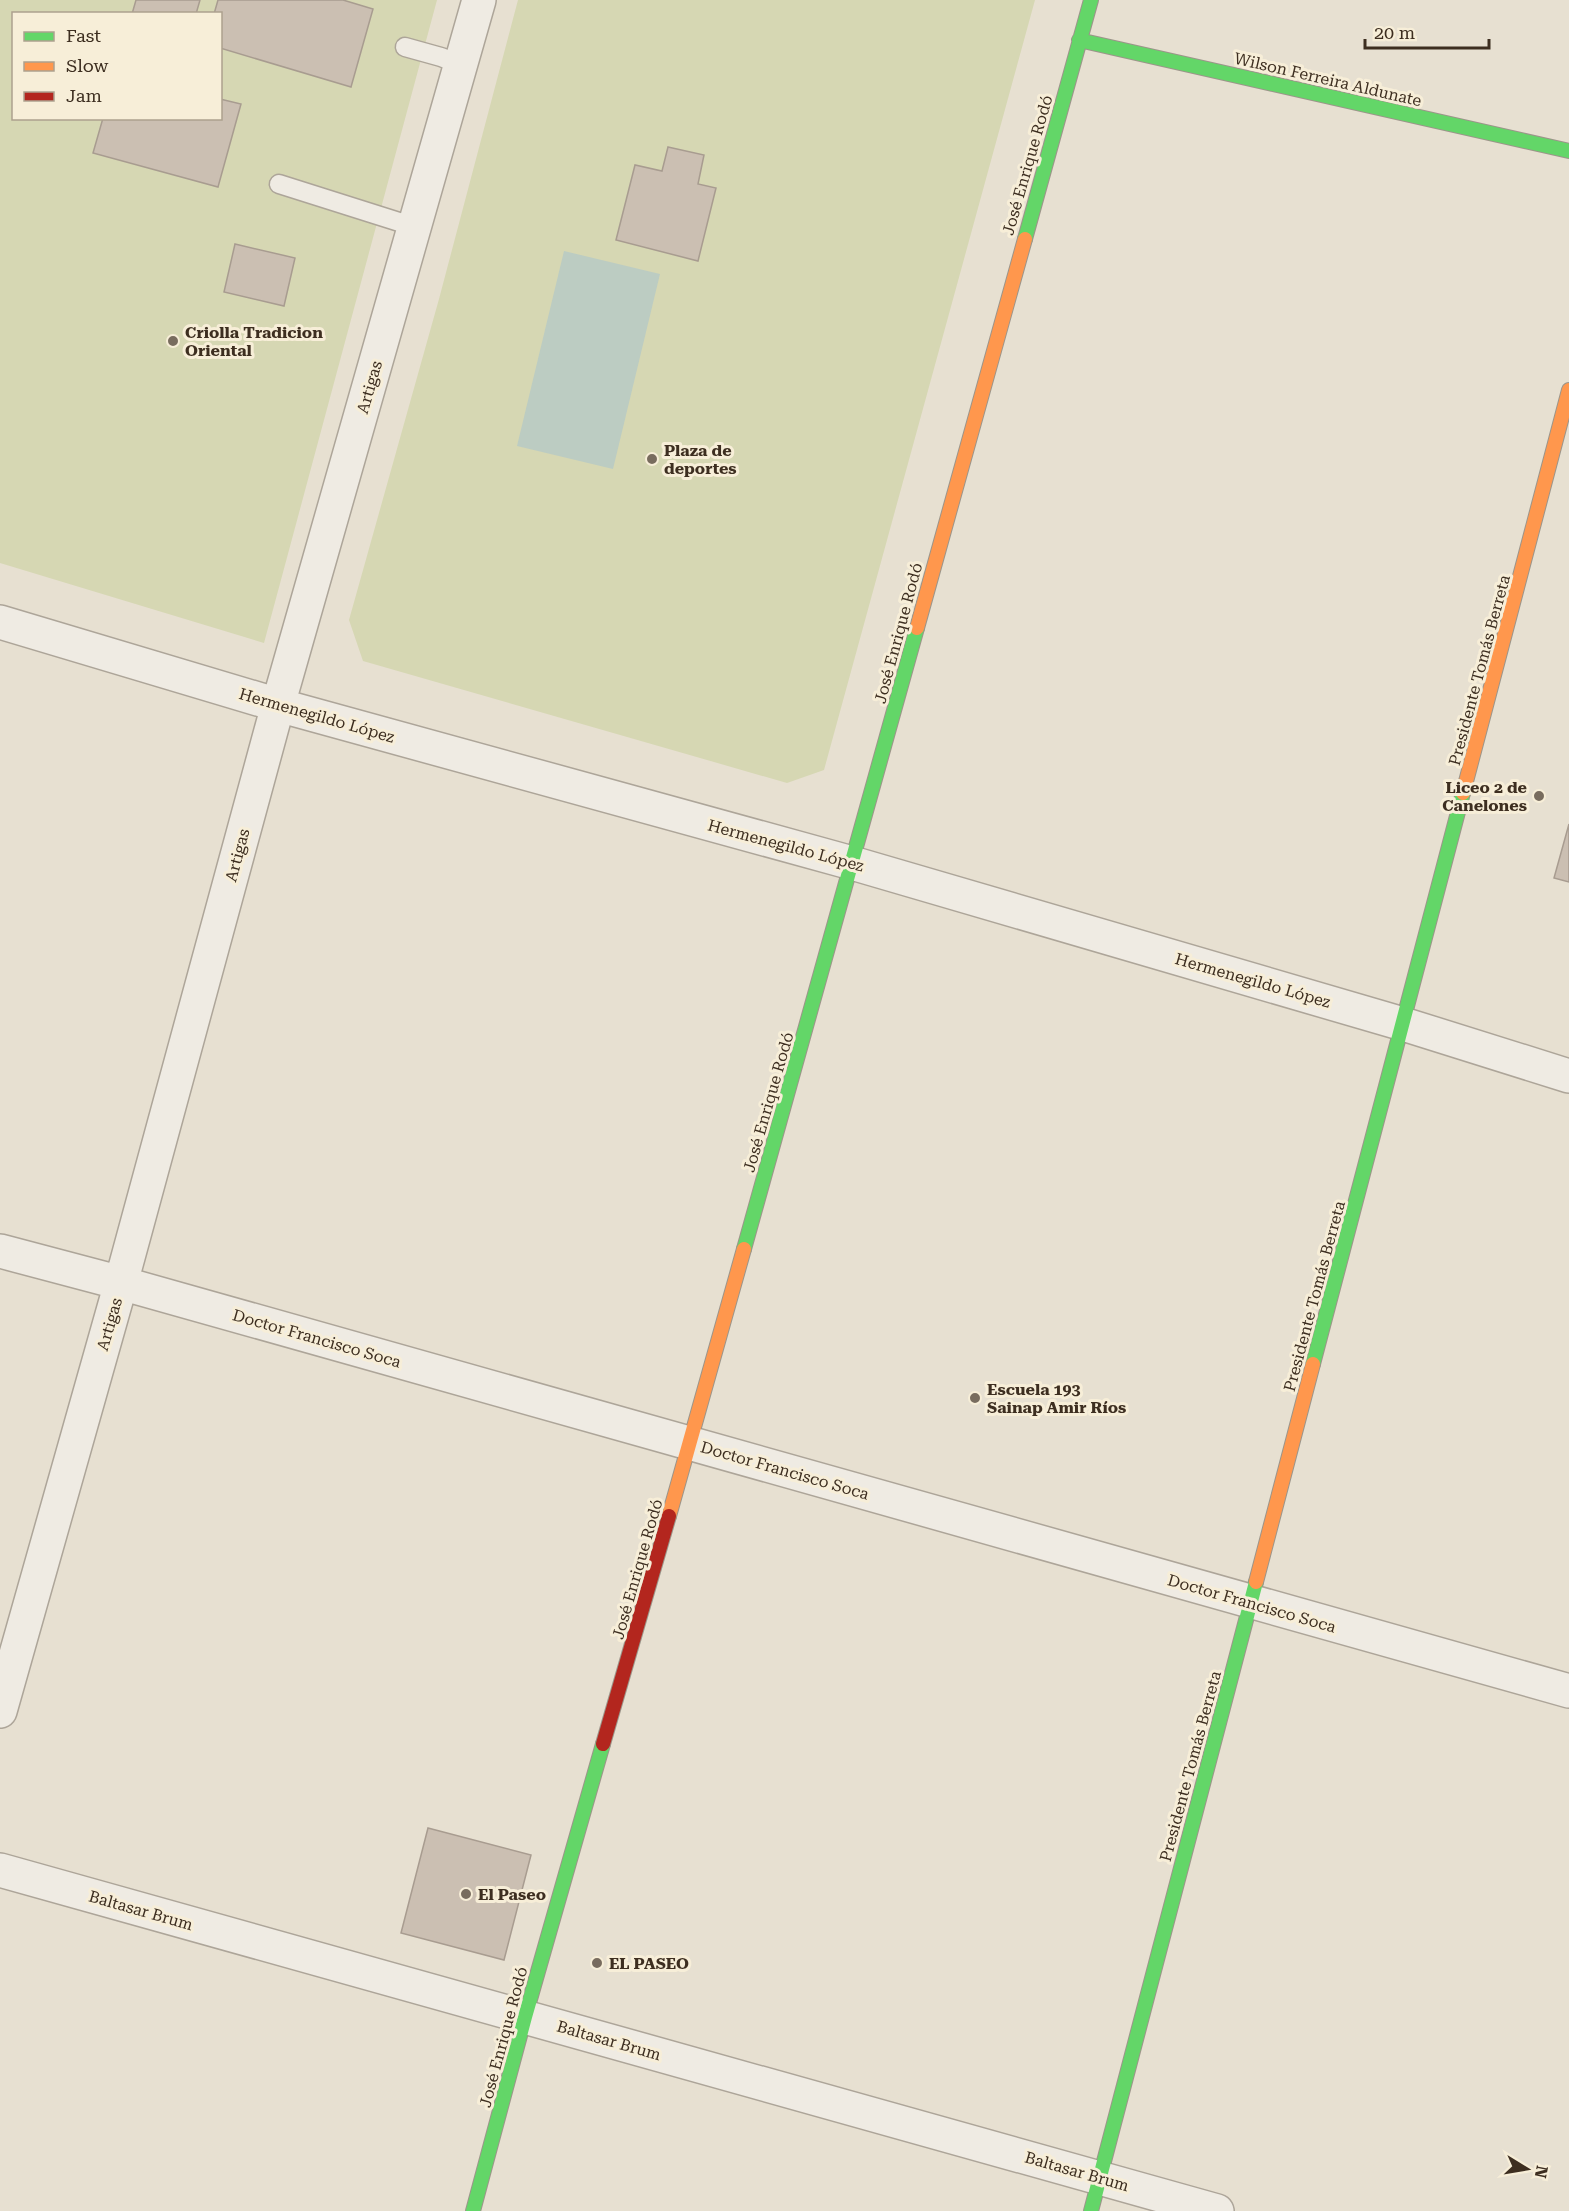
<svg xmlns="http://www.w3.org/2000/svg" width="1569" height="2211" viewBox="0 0 1569 2211" font-family="'Roboto Serif',serif">
  <style>
    .green { fill: #d6d7b3; fill-rule: evenodd }
    .water { fill: #bcccc2 }
    .building { fill: #cbbfb2; stroke: #a89c90; stroke-width: 1.5 }
    .lines { fill: none; stroke-linecap: round; stroke-linejoin: round }
    .lane-casing { stroke: #ada599; stroke-width: 21 }
    .street-casing { stroke: #ada599; stroke-width: 36 }
    .fast-casing { stroke: #9c958a; stroke-width: 16 }
    .slow-casing { stroke: #9c958a; stroke-width: 16 }
    .jam-casing { stroke: #9c958a; stroke-width: 16 }
    .lane { stroke: #efebe3; stroke-width: 18 }
    .street { stroke: #efebe3; stroke-width: 33 }
    .fast { stroke: #63d668; stroke-width: 14 }
    .slow { stroke: #ff974d; stroke-width: 14 }
    .jam { stroke: #b3261e; stroke-width: 14 }
    .poi-dot { fill: #786c5e; stroke: #f7eed8; stroke-width: 2 }
    .labels { text-anchor: middle; stroke-width: 6; stroke-linejoin: round; paint-order: stroke }
    .street-label { font-size: 16px; fill: #3d2e20; stroke: #f7eed8 }
    .poi-label { font-size: 16px; font-weight: bold; fill: #3d2e20; stroke: #f7eed8; text-anchor: start }
  </style>
  <rect width="100%" height="100%" fill="#e7e0d1"/>
  <path class="green" d="M0,0H437L264,643L0,563ZM14,14H220V118H14Z
    M518,0H1035L824,770L787,783L363,661L349,620L439,299Z"/>
  <path class="water" d="M564,251L660,274L613,469L517,446Z"/>
  <path class="building" d="M136,0H200L196,14H132Z
    M218,0H343L373,9L351,87L220,48V14H214Z
    M220,99L241,104L218,187L93,153L103,118H220Z
    M668,147L704,155L698,184L716,188L698,261L616,240L635,165L662,171Z
    M235,244L295,258L284,306L224,292Z
    M1569,824V882L1554,878Z
    M428,1828L531,1855L504,1960L401,1933Z"/>
  <g class="lines">
    <g class="lane-casing">
      <path id="lane" d="M405,47L441,57L462,65
        M279,184L415,227"/>
    </g>
    <g class="street-casing">
      <path id="street" d="M0,622L278,705L852,863L1403,1024L1569,1076
        M0,1251L121,1283L1569,1691
        M0,1711L121,1283L278,705L479,0
        M0,1870L1217,2211"/>
    </g>
    <g class="fast-casing">
      <path id="fast" d="M1079,40L1569,151
        M1025,239L1091,0
        M744,1249L917,628
        M1313,1364L1463,793
        M473,2211L525,2017L603,1744
        M1091,2211L1256,1582"/>
    </g>
    <g class="slow-casing">
      <path id="slow" d="M917,628L1025,239
        M1463,793L1569,390
        M669,1516L744,1249
        M1256,1582L1313,1364"/>
    </g>
    <g class="jam-casing">
      <path id="jam" d="M603,1744L669,1516"/>
    </g>
    <use href="#lane" class="lane"/>
    <use href="#street" class="street"/>
    <use href="#fast" class="fast"/>
    <use href="#slow" class="slow"/>
    <use href="#jam" class="jam"/>
  </g>
  <g class="poi-dot">
    <circle cx="173" cy="341" r="6"/>
    <circle cx="652" cy="459" r="6"/>
    <circle cx="1539" cy="796" r="6"/>
    <circle cx="975" cy="1398" r="6"/>
    <circle cx="466" cy="1894" r="6"/>
    <circle cx="597" cy="1963" r="6"/>
  </g>
  <g class="labels">
    <g class="street-label">
      <text transform="translate(1328 79) rotate(13)" y="6">Wilson Ferreira Aldunate</text>
      <text transform="translate(1027 165) rotate(-74)" y="6">José Enrique Rodó</text>
      <text transform="translate(369 387) rotate(-74)" y="6">Artigas</text>
      <text transform="translate(898 633) rotate(-75)" y="6">José Enrique Rodó</text>
      <text transform="translate(1479 670) rotate(-75)" y="6">Presidente Tomás Berreta</text>
      <text transform="translate(317 715) rotate(16)" y="6">Hermenegildo López</text>
      <text transform="translate(786 845) rotate(15)" y="6">Hermenegildo López</text>
      <text transform="translate(237 855) rotate(-75)" y="6">Artigas</text>
      <text transform="translate(1253 980) rotate(16)" y="6">Hermenegildo López</text>
      <text transform="translate(768 1102) rotate(-74)" y="6">José Enrique Rodó</text>
      <text transform="translate(1314 1296) rotate(-75)" y="6">Presidente Tomás Berreta</text>
      <text transform="translate(109 1324) rotate(-74)" y="6">Artigas</text>
      <text transform="translate(317 1338) rotate(16)" y="6">Doctor Francisco Soca</text>
      <text transform="translate(785 1470) rotate(16)" y="6">Doctor Francisco Soca</text>
      <text transform="translate(637 1569) rotate(-74)" y="6">José Enrique Rodó</text>
      <text transform="translate(1252 1603) rotate(16)" y="6">Doctor Francisco Soca</text>
      <text transform="translate(1190 1766) rotate(-75)" y="6">Presidente Tomás Berreta</text>
      <text transform="translate(141 1910) rotate(16)" y="6">Baltasar Brum</text>
      <text transform="translate(503 2037) rotate(-75)" y="6">José Enrique Rodó</text>
      <text transform="translate(609 2040) rotate(16)" y="6">Baltasar Brum</text>
      <text transform="translate(1077 2171) rotate(16)" y="6">Baltasar Brum</text>
    </g>
    <g class="poi-label">
      <text x="185" y="338">Criolla Tradicion<tspan x="185" dy="18">Oriental</tspan></text>
      <text x="664" y="456">Plaza de<tspan x="664" dy="18">deportes</tspan></text>
      <text x="1527" y="793" text-anchor="end">Liceo 2 de<tspan x="1527" dy="18">Canelones</tspan></text>
      <text x="987" y="1395">Escuela 193<tspan x="987" dy="18">Sainap Amir Ríos</tspan></text>
      <text x="478" y="1900">El Paseo</text>
      <text x="609" y="1969">EL PASEO</text>
    </g>
  </g>
  <rect x="12" y="12" width="210" height="108" fill="#f7eed8" stroke="#ada18e" stroke-width="1.5"/>
  <rect x="24" y="32" width="30" height="9" fill="#63d668" stroke="#ada18e" stroke-width="1.5"/>
  <text x="66" y="42" font-size="18" fill="#3d2e20">Fast</text>
  <rect x="24" y="62" width="30" height="9" fill="#ff974d" stroke="#ada18e" stroke-width="1.5"/>
  <text x="66" y="72" font-size="18" fill="#3d2e20">Slow</text>
  <rect x="24" y="92" width="30" height="9" fill="#b3261e" stroke="#ada18e" stroke-width="1.5"/>
  <text x="66" y="102" font-size="18" fill="#3d2e20">Jam</text>
  <g transform="translate(1527 2169) rotate(101)" stroke="#f7eed8" stroke-width="4.5" paint-order="stroke">
  <path d="M0-4.5L10 22L0 15L-10 22Z" fill="#3d2e20"/>
  <text y="-9" font-size="16" font-weight="bold" text-anchor="middle" fill="#3d2e20">N</text>
  </g>
  <path d="M1365 39v9h124v-9" fill="none" stroke="#3d2e20" stroke-width="3"/>
  <text x="1374" y="39" font-size="18" fill="#3d2e20" stroke="#f7eed8" stroke-width="4.5" paint-order="stroke">20 m</text>
</svg>
